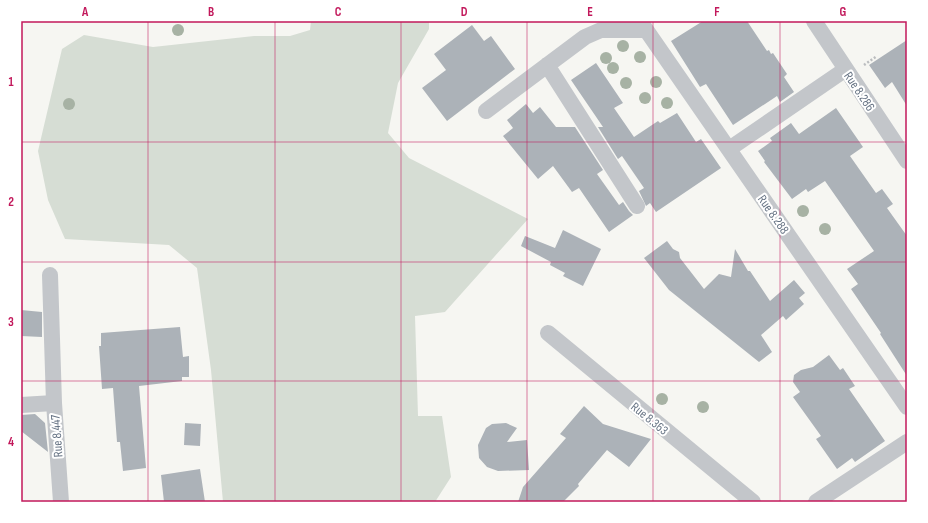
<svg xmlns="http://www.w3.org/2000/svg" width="928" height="523" viewBox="0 0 928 523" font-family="'Sofia Sans Condensed',sans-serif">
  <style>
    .green { fill: #d6ddd4 }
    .building { fill: #acb2b8 }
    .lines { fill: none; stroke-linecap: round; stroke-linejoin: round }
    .path { stroke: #bbbdbf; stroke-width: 2.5; stroke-dasharray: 2 2; stroke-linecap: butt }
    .minor { stroke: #c3c6ca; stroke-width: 16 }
    .tree { fill: #a7b2a4 }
    .grid { fill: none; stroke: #c2185b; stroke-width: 1; stroke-opacity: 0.55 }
    .labels { text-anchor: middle; stroke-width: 4; stroke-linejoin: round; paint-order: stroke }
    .street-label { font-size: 13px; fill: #657283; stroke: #fff }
    .neatline { fill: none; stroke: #c2185b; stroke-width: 1.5 }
    .grid-label { font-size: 13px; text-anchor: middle; font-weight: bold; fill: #c2185b }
  </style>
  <rect width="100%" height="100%" fill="#f6f6f2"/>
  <path class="green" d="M311,21H429V29L398,83L388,133L409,158L528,219L445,312L415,316L418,416H442L451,477L435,502H223L211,370L197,268L169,245L65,239L48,200L38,151L62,49L84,35L153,47L254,36H290L310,30Z"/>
  <path class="building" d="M703,21H747L767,51L769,50L771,54L773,53L787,74L784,77L794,92L780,102L777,96L733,125L706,84L700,87L671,41Z
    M472,25L484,41L491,36L515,69L447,121L422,88L446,70L434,54Z
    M907,40V106L892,82L885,88L869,65Z
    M596,63L623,103L614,108L634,137L658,121L660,123L677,113L696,142L701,139L721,168L656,212L650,203L646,206L639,191L644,188L622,156L618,159L598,127H603L571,80Z
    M526,104L533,113L540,107L556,127H575L603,170L597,174L619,205L623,202L629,211L633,215L609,232L579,188L572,192L553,166L538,179L503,136L513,128L507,120Z
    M836,108L863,147L850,156L876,193L882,189L893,204L887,208L907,236V376L880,334L881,333L851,289L858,284L847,269L874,251L825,181L808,192L806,189L792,199L764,162L765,161L758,151L772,141L770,138L791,123L799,134Z
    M563,230L601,249L583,286L563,276L565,273L550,265L551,262L521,246L525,236L555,248Z
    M667,241L673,249L679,252L680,258L704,289L719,274L731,277L735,249L748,271H750L770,301L794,280L805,293L799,298L804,304L786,320L783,316L761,335L772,352L759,362L669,290L644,258Z
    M21,310L42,312V337L21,336Z
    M180,327L183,357L189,356V377H182V381L139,386L146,468L123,471L120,442H117L113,388L102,389L99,346H101V333Z
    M829,355L840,370L843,368L855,386L849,389L885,441L855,462L852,458L837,469L816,439L821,436L793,397L800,392L793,382L794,375L801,370L813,367Z
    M584,406L603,424L651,439L629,467L607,450L578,484L579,486L563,502H518L523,487L566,438L560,434Z
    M35,414L45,423L48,452L21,431V415Z
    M185,423L201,424L200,446L184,445Z
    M506,423L517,428L507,442L527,440L529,470L498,471L487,467L479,458L478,445L486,428L492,424Z
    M200,469L205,502H164L161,475Z"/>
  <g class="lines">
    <path class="path" d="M864,65L877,56"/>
    <path class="minor" d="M640,21L907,407
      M814,21L907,161
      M547,65L637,206
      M486,111L585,37L601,30H646
      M729,149L846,69
      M50,275L54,403
      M548,333L753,502
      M21,405L54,403L61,502
      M816,502L907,442"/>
  </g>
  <g class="tree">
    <circle cx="178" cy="30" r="6"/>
    <circle cx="623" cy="46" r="6"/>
    <circle cx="640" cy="57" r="6"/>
    <circle cx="606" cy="58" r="6"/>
    <circle cx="613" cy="68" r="6"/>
    <circle cx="656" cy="82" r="6"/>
    <circle cx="626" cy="83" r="6"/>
    <circle cx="645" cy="98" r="6"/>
    <circle cx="667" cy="103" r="6"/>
    <circle cx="69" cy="104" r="6"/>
    <circle cx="803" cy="211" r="6"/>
    <circle cx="825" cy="229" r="6"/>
    <circle cx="662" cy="399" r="6"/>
    <circle cx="703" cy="407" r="6"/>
  </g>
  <path class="grid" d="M148,21V502M275,21V502M401,21V502M527,21V502M653,21V502M780,21V502M21,142H907M21,262H907M21,381H907"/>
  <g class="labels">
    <g class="street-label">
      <text transform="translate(860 91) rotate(56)" y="5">Rue 8.286</text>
      <text transform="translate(774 214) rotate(55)" y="5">Rue 8.288</text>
      <text transform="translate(650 418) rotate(39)" y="5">Rue 8.363</text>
      <text transform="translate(56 436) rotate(-94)" y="5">Rue 8.447</text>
    </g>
  </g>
  <rect width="928" height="523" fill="none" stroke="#ffffff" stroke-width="44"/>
  <rect x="22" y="22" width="884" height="479" class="neatline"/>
  <g class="grid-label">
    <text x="85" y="16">A</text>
    <text x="211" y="16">B</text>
    <text x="338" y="16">C</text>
    <text x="464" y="16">D</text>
    <text x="590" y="16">E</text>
    <text x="717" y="16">F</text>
    <text x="843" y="16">G</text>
    <text x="11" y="86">1</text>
    <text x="11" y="206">2</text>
    <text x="11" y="326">3</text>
    <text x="11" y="446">4</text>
  </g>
</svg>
